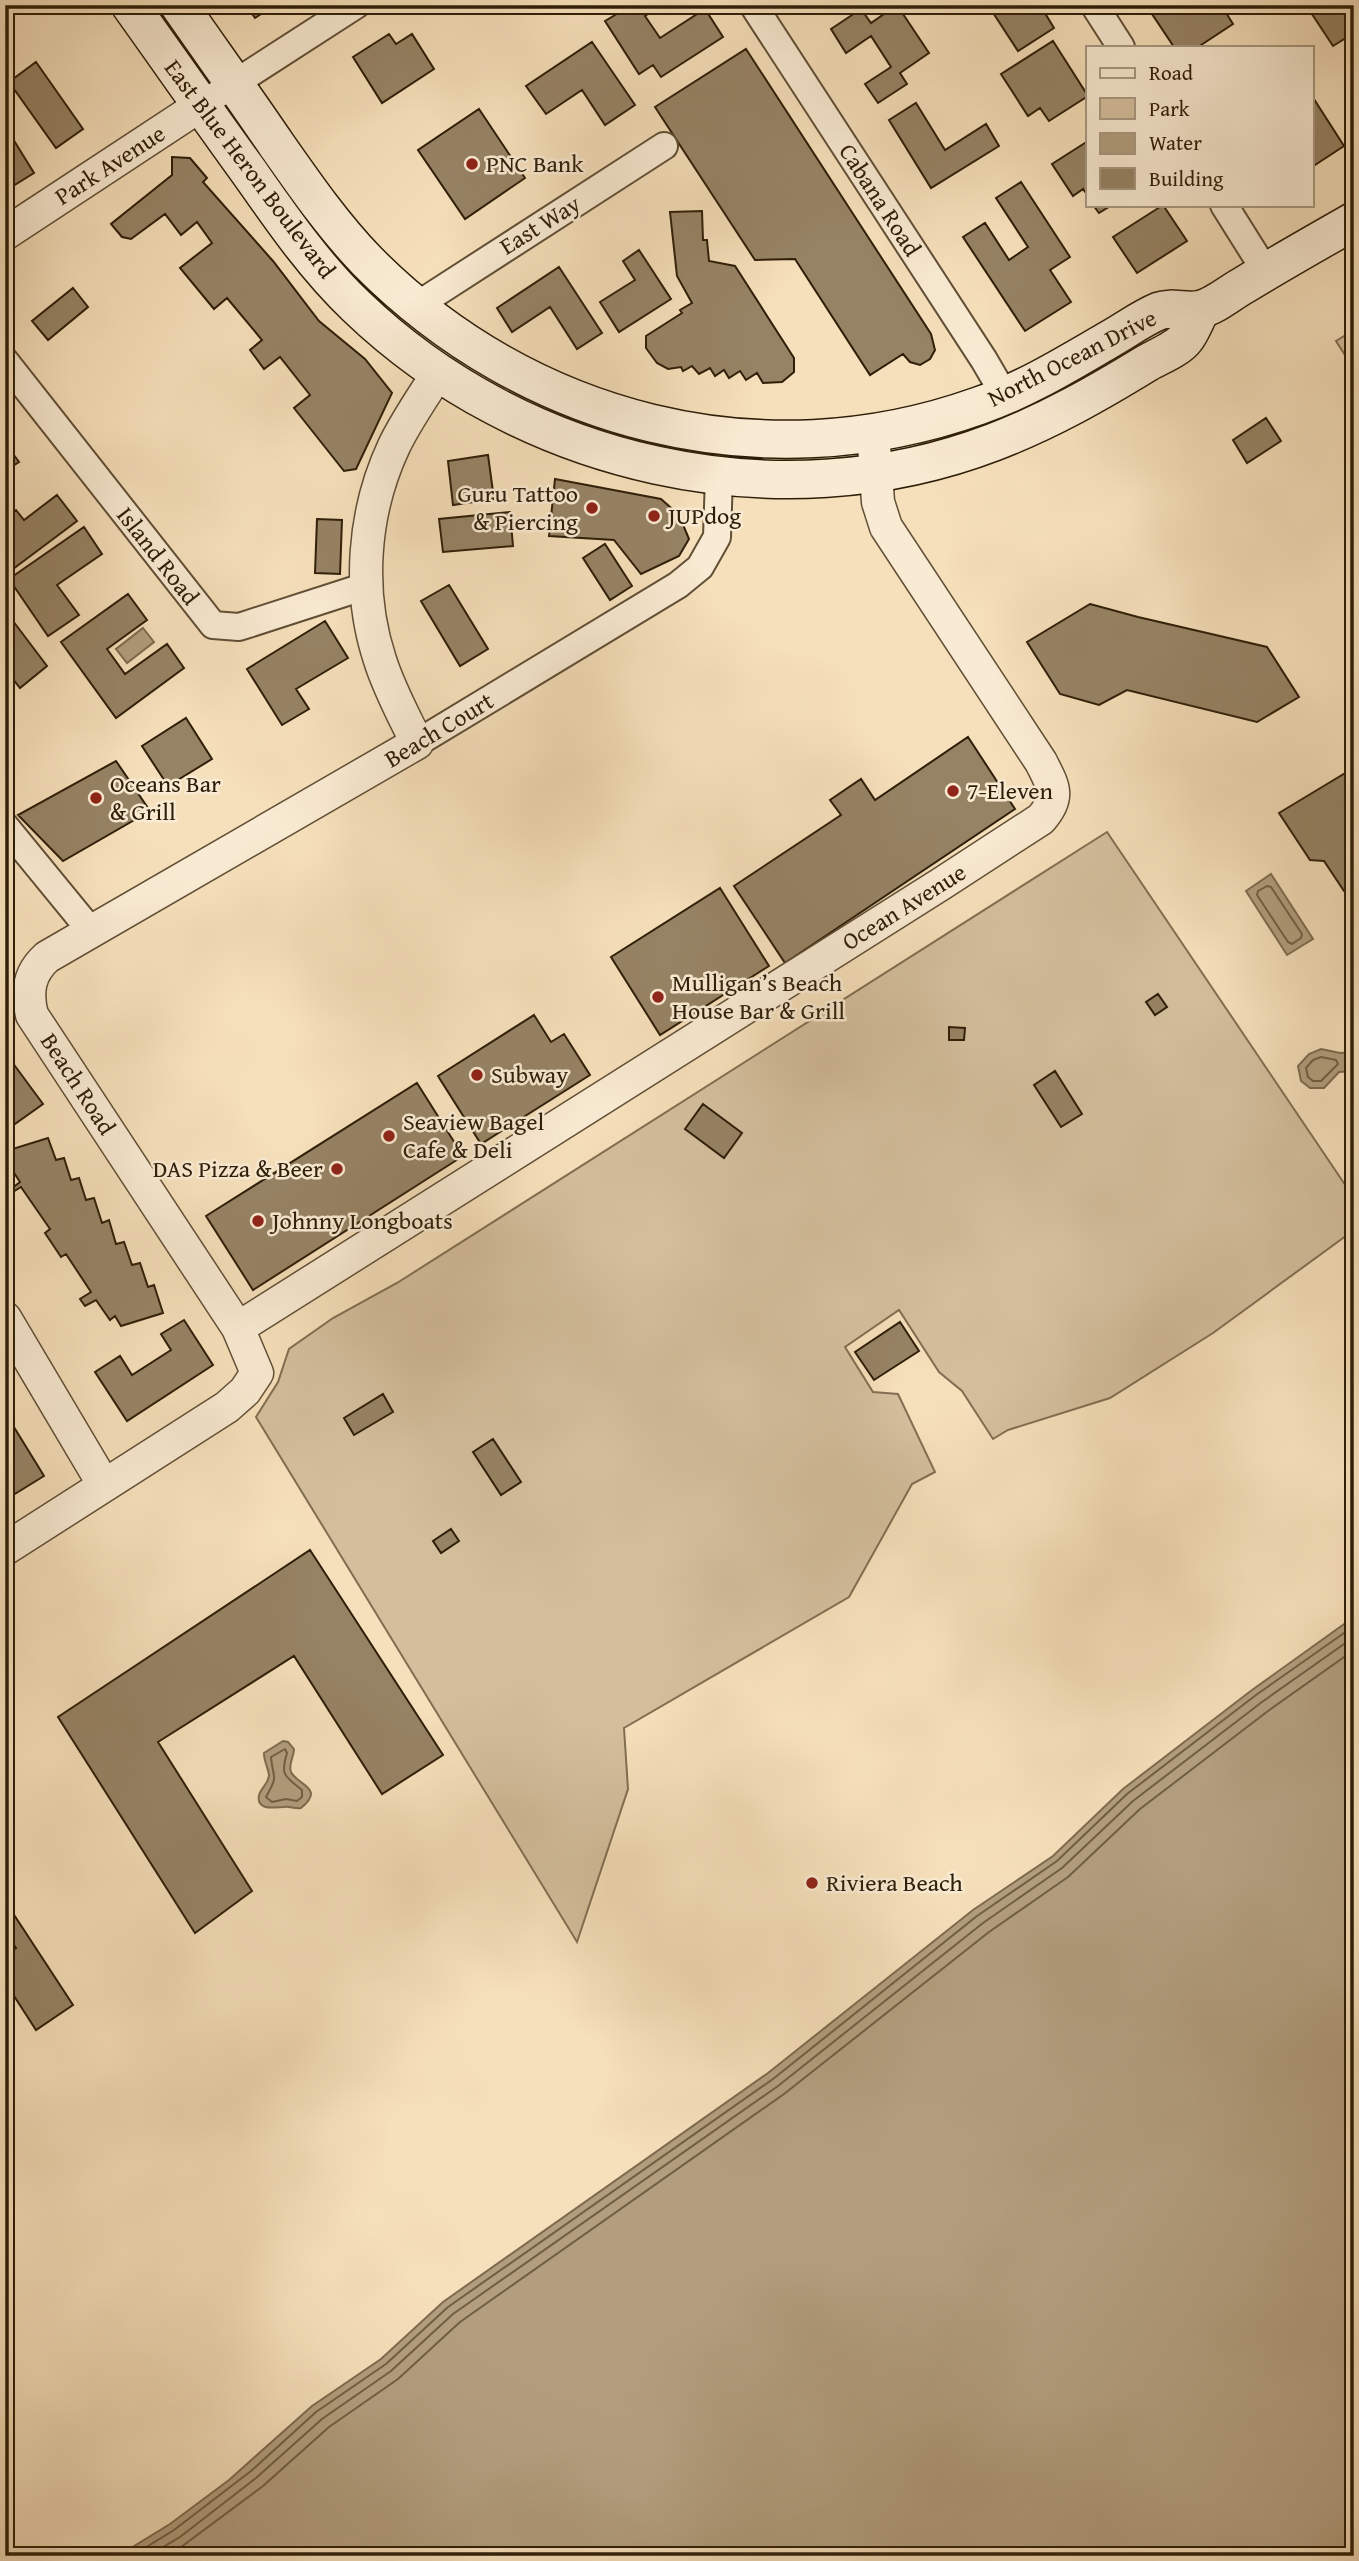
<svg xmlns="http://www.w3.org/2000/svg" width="1359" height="2561" viewBox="0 0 1359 2561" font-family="'Gentium Book Plus',serif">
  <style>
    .green { fill: #d4bf9d; stroke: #816e52; stroke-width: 2 }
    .water { fill: #b29e7e; stroke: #7d6b4f; stroke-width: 2 }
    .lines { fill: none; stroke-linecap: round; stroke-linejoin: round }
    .shore { stroke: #705e43; stroke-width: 2 }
    .building { fill: #968365; stroke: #2e1e08; stroke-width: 2 }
    .minor-casing { stroke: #604e35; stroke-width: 30 }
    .tertiary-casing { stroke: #604e35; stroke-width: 35 }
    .secondary-casing { stroke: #2e1e08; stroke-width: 40 }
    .minor { stroke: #f9ebd3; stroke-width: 26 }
    .tertiary { stroke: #f9ebd3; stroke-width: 32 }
    .secondary { stroke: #f9ebd3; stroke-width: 37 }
    .poi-dot { fill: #8f2418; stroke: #f9ebd3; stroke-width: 2.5 }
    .labels { text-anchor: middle; stroke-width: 5; stroke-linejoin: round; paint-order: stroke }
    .poi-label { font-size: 24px; fill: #2e1e08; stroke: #f9ebd3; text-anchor: start }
    .street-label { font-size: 24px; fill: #2e1e08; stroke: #f9ebd3 }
  </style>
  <rect width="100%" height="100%" fill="#f6e0bb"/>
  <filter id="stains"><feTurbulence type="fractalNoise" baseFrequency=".00286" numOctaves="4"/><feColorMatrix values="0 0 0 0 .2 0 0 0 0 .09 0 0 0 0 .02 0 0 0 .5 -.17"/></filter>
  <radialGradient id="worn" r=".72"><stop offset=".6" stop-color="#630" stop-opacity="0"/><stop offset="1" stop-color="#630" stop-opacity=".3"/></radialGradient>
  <path class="green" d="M1354,330V369L1336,341Z
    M1107,832L1354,1198V1230L1213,1333L1110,1398L1008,1430L993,1439L962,1391L939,1372L899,1310L845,1347L873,1392L898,1394L935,1472L912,1484L849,1597L624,1728L628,1789L577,1942L256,1417L278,1382L289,1349L333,1318L397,1283Z"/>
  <path class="water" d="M143,628L154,642L127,663L116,649Z
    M1271,874L1313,939L1287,955L1246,891Z
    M1321,1049L1340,1053L1354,1052V1071L1339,1072L1324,1088H1310L1301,1081L1298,1066L1309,1054Z
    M1354,1617V2556H118L170,2524L229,2480L312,2406L381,2359L443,2302L768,2073L973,1910L1053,1856L1123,1789L1252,1690Z
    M283,1741L288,1742L294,1749C294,1756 288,1765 291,1772C297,1785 326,1788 301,1808C294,1809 290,1806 284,1807C276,1807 256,1812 259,1795C261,1788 269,1783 269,1775C268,1767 264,1762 264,1753Z"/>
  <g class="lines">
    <path class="shore" d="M1267,886L1271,887L1302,934L1301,938L1292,944L1288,942L1257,895L1258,891Z
      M1321,1057L1336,1060L1338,1064L1321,1081H1313L1308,1077L1306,1068L1313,1060Z
      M285,1749L287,1753C280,1776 285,1776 302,1790V1797L297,1801L286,1799L272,1802L266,1797C279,1774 273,1780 271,1757Z
      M132,2556L174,2530L251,2471L316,2412L386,2364L448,2307L773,2079L977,1916L1057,1861L1127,1794L1256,1695L1354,1626
      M148,2556L180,2537L256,2478L322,2419L391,2371L453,2314L778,2086L983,1923L1062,1868L1133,1801L1262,1702L1354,1637
      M169,2556L263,2486L329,2427L398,2379L460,2322L784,2094L989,1932L1068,1877L1140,1809L1268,1711L1354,1650"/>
  </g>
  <path class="building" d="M246,5H275L255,18Z
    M615,5H662L645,16L660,38L705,9L723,37L661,77L653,65L639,74L605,21L620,12Z
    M897,5L929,53L900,73L907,84L878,103L865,84L891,67L871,36L846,53L831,29L861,9L871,23Z
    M988,5H1040L1054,28L1018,51Z
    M1146,5H1221L1233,24L1198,47H1174Z
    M1306,5H1354V33L1333,46Z
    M389,34L396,44L412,34L434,69L382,103L353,57Z
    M1053,41L1088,96L1049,121L1040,108L1028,116L1001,74Z
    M592,42L635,105L605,125L582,90L546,114L526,86Z
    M746,49L931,334L935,350L930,359L920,365L910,362L903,354L870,375L795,259L755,260L655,107Z
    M36,62L83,129L56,148L9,82Z
    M1312,96L1344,146L1312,167Z
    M916,103L945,150L986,124L999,146L931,188L889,120Z
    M479,109L525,178L465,219L418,150Z
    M5,126L34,173L5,191Z
    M1088,141V196L1083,189L1073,196L1052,164Z
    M172,157L190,158L207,178L203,182L273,261L319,321L365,359L392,393L356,469L344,471L294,408L310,395L280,357L264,369L250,350L262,340L227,298L214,309L180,268L212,243L197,222L181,235L165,214L131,239L122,237L111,224L172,175Z
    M1021,182L1070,257L1050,270L1071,302L1025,331L963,237L985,223L1009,260L1028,247L996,198Z
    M1093,205H1112L1099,213Z
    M1163,205L1187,241L1137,273L1113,237Z
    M702,211L703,240H707L709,261L735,266L794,358V372L782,382L763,383L757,373L746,380L740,371L729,378L724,370L715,376L710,368L699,374L692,366L683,371L681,367L668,369L657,363L646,348V336L682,313L680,310L692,303L677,276L670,212Z
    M639,250L671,299L619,332L600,302L635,280L623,261Z
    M559,267L602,333L577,349L550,307L512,332L497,308Z
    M73,288L88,307L48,340L32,321Z
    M1266,418L1281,441L1247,463L1233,440Z
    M5,443L19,462L5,471Z
    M488,455L494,499L453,505L448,461Z
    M555,479L661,499L679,515L689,539L679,556L641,574L614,540L549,536Z
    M57,495L77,521L5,575V518L16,510L24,520Z
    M510,512L513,546L443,552L439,519Z
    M317,519L342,520L340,574L315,573Z
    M84,527L102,554L57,585L79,615L48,636L9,579Z
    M605,544L632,586L610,600L583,558Z
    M449,585L488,649L460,666L421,601Z
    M128,594L147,620L107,649L125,674L167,644L184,668L116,718L61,642Z
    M1090,604L1138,617L1267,647L1299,697L1257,722L1127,690L1099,705L1060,694L1027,642Z
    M10,617L47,666L20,688L5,669V620Z
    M325,621L348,658L296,689L309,709L282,725L247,669Z
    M186,718L212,759L168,786L142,746Z
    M968,737L1015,809L785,963L734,886L841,815L830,800L861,779L875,800Z
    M116,761L150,811L63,861L18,815Z
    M1352,769L1354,771V897L1344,891L1324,861L1310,860L1279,813Z
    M720,888L769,966L660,1035L611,957Z
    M1158,994L1167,1007L1155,1015L1146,1002Z
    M534,1015L551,1042L564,1034L590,1075L481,1144L438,1076Z
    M949,1027L965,1028L964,1040H949Z
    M15,1066L43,1104L5,1131V1091L9,1089L5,1084V1073Z
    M1055,1071L1082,1114L1061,1127L1034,1085Z
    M417,1083L463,1156L253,1290L206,1216Z
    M703,1104L742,1133L724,1158L685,1129Z
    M48,1138L56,1160L64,1158L71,1180L79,1178L86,1200L94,1198L102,1223L109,1220L116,1244L124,1242L132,1265L140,1263L148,1287L154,1285L163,1313L121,1326L115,1316L110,1320L96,1300L85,1306L80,1299L91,1292L66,1254L61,1257L45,1233L50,1229L21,1187L13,1192L11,1189L20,1182L7,1162L11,1159L6,1151Z
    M184,1320L213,1365L127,1421L95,1372L120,1356L132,1375L171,1350L161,1334Z
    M900,1322L919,1351L874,1380L855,1352Z
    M383,1394L393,1412L354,1435L344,1418Z
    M9,1419L44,1476L5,1500V1421Z
    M493,1439L521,1482L501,1495L473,1452Z
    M451,1529L459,1541L441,1553L433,1541Z
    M310,1550L443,1755L382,1794L294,1656L158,1742L252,1891L195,1933L58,1717Z
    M5,1901L73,2005L36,2030L5,1982V1956L16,1948L5,1931Z"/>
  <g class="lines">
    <g class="minor-casing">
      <path id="minor" d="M753,5L984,360L1005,396
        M1094,5L1121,47
        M201,105L356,5
        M1224,205L1266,272
        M416,306L664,146
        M5,361L213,625L239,627L366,586
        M417,743L678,585L700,567L717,537L719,477
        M5,826L91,931"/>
    </g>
    <g class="tertiary-casing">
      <path id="tertiary" d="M5,234L201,105
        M5,1318L104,1485
        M238,1328L941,884L1041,819C1061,796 1053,786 1041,762L886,527L878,502L873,431
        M5,1549L227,1407L245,1391L257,1373L238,1328L32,1015C26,992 29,973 47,957L417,743C404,716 389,689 380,660C357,591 363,512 394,446C406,421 423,397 438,373"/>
    </g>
    <g class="secondary-casing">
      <path id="secondary" d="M130,5C170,61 209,117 249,172C282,219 315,267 356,306C522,466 778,525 994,442C1049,421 1098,393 1147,363C1159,356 1178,349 1186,338C1192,330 1196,319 1201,309
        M179,5C211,51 244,97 276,144C304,184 333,226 367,261C527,423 762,483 978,406C1025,390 1067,364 1110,339C1126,330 1142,318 1159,311C1172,306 1188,313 1201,309C1215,306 1231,292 1244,285C1280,263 1317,242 1354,221"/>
    </g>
    <use href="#minor" class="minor"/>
    <use href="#tertiary" class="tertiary"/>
    <use href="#secondary" class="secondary"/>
  </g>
  <g class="poi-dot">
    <circle cx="472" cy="164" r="7"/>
    <circle cx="592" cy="508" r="7"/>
    <circle cx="654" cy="516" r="7"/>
    <circle cx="953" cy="791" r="7"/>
    <circle cx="96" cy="798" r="7"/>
    <circle cx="658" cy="997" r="7"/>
    <circle cx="477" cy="1075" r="7"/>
    <circle cx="389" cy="1136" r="7"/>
    <circle cx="337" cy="1169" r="7"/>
    <circle cx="258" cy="1221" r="7"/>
    <circle cx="812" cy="1883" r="7"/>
  </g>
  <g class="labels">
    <g class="poi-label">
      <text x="486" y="172">PNC Bank</text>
      <text x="578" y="502" text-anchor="end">Guru Tattoo<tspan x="578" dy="28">&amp; Piercing</tspan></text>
      <text x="668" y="524">JUPdog</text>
      <text x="110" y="792">Oceans Bar<tspan x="110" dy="28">&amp; Grill</tspan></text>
      <text x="967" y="799">7-Eleven</text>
      <text x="672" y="991">Mulligan’s Beach<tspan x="672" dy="28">House Bar &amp; Grill</tspan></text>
      <text x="491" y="1083">Subway</text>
      <text x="403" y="1130">Seaview Bagel<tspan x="403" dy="28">Cafe &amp; Deli</tspan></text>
      <text x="323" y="1177" text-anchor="end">DAS Pizza &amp; Beer</text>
      <text x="272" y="1229">Johnny Longboats</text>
      <text x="826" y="1891">Riviera Beach</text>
    </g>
    <g class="street-label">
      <text transform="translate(110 165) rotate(-33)" y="8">Park Avenue</text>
      <text transform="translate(250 169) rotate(53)" y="8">East Blue Heron Boulevard</text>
      <text transform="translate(880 200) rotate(57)" y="8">Cabana Road</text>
      <text transform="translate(540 225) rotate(-32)" y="8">East Way</text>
      <text transform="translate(1072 358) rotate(-27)" y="8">North Ocean Drive</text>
      <text transform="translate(158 556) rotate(52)" y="8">Island Road</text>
      <text transform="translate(439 730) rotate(-31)" y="8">Beach Court</text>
      <text transform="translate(904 907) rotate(-32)" y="8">Ocean Avenue</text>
      <text transform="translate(78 1084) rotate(57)" y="8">Beach Road</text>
    </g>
  </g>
  <rect width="1359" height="2561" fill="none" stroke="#f6e0bb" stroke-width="28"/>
  <rect x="7" y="7" width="1345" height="2547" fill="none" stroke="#2e1e08" stroke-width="3.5"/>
  <rect x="14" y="14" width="1331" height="2533" fill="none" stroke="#2e1e08" stroke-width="2"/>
  <rect x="1086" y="46" width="228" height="161" fill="#f9ebd3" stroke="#a89982" stroke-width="2"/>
  <rect x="1100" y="68" width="35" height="10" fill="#f9ebd3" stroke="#a89982" stroke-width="2"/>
  <text x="1149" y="80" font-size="21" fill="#2e1e08">Road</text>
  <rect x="1100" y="98" width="35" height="21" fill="#d4bf9d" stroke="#a89982" stroke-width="2"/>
  <text x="1149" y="116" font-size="21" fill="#2e1e08">Park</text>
  <rect x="1100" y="133" width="35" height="21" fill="#b29e7e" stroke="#a89982" stroke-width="2"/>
  <text x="1149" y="150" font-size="21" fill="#2e1e08">Water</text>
  <rect x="1100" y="168" width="35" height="21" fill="#968365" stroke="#a89982" stroke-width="2"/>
  <text x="1149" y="186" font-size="21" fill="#2e1e08">Building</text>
  <rect width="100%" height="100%" filter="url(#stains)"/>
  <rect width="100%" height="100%" fill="url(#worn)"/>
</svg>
